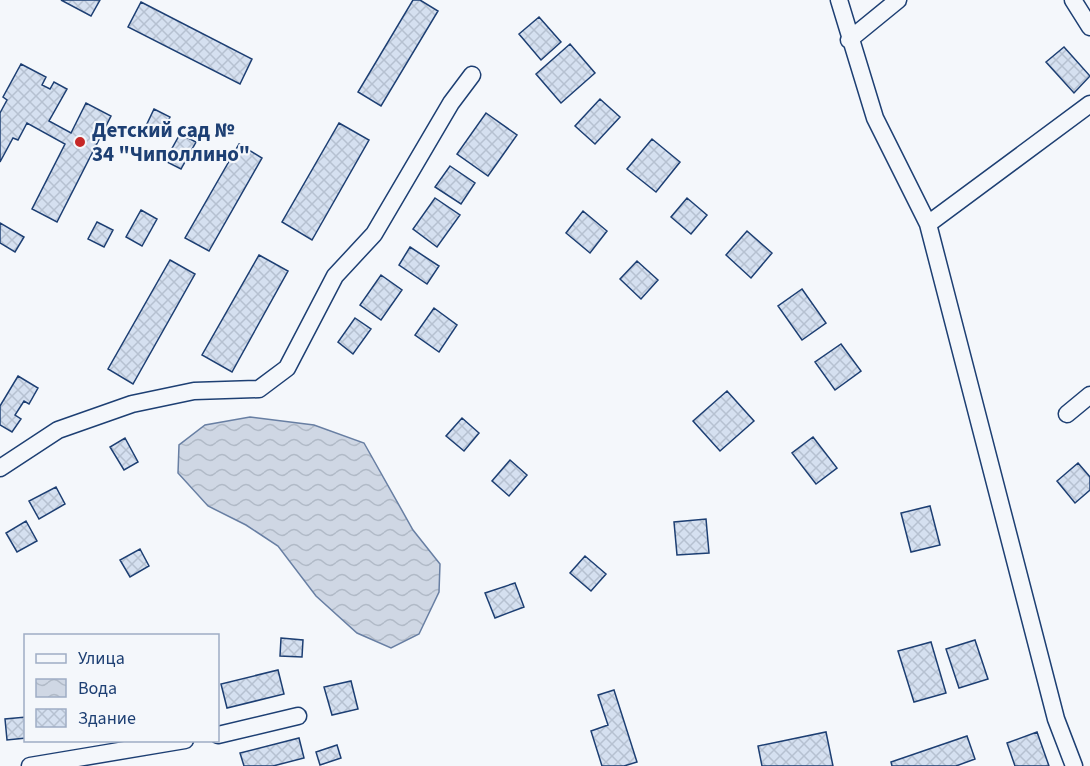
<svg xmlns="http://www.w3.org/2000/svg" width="1090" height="766" viewBox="0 0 1090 766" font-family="'Source Sans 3',sans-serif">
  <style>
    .water { fill: url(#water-waves); stroke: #687fa3; stroke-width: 1.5 }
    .building { fill: url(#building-cross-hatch); stroke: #1d3f73; stroke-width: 1.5 }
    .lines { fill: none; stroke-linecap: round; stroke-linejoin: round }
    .minor-casing { stroke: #1d3f73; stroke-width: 19 }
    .minor { stroke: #f4f7fb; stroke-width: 16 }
    .poi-dot { fill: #c62828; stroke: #f4f7fb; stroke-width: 2 }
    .labels { text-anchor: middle; stroke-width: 4.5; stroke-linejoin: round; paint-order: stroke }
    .poi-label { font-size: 21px; font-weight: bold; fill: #1d3f73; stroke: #f4f7fb; text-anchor: start }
  </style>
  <defs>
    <pattern id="water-waves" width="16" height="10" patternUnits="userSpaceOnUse" patternTransform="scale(1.5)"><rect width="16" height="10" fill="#cfd7e4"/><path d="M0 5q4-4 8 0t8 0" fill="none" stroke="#b1bac7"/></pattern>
    <pattern id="building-cross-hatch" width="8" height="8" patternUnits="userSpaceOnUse" patternTransform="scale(1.5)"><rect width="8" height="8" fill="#d5e0f0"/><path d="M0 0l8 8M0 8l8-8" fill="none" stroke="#b6c1d1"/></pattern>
  </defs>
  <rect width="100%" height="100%" fill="#f4f7fb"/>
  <path class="water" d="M250,417L314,425L364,443L413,530L440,564L439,592L419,634L391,648L357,633L316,596L278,546L246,525L208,506L178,473L179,445L205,425Z"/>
  <path class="building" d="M61,0H100L91,16Z
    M413,0H420L438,11L381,106L358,92Z
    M141,2L252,59L240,84L128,27Z
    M539,17L561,42L541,60L519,34Z
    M570,44L595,73L561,103L536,74Z
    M1064,47L1090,76L1074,93L1046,62Z
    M21,64L46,77L42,85L50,89L54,82L67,89L49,121L71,133L86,103L111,116L57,222L32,209L65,144L27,123L18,140L13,138L0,162V113L7,100L3,97Z
    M600,99L620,117L595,144L575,126Z
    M154,109L170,117L162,134L146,126Z
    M486,113L517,135L488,176L457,154Z
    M339,123L369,140L312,240L282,222Z
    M180,134L196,142L181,169L165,161Z
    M652,139L680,162L656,192L627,169Z
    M239,144L262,158L209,251L185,238Z
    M450,166L475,183L461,204L435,187Z
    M435,198L460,215L437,247L413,229Z
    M687,198L707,215L691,234L671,217Z
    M141,210L157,219L142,246L126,237Z
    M583,211L607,231L590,253L566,233Z
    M97,222L113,230L104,247L88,239Z
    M0,223L24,237L15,252L0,243Z
    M747,231L772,253L751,278L726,255Z
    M410,247L439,266L427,284L399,265Z
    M259,255L288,271L232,372L202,355Z
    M170,260L195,274L133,384L108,369Z
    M637,261L658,280L641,299L620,279Z
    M381,275L402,290L381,320L360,305Z
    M802,289L826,323L802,340L778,306Z
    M434,308L457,325L439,352L415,335Z
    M355,318L371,329L353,354L338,342Z
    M841,344L861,371L835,390L815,362Z
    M18,376L38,388L29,404L24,401L15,415L21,419L12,432L0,425V406Z
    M727,391L754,421L720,451L693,421Z
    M462,418L479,433L464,451L446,436Z
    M813,437L837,468L816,484L792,453Z
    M125,438L138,462L124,470L110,447Z
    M510,460L527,475L509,496L492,481Z
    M1078,463L1090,477V490L1075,503L1057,481Z
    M56,487L65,504L39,519L29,501Z
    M930,506L940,545L911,552L901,513Z
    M706,519L709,553L677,555L674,522Z
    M26,521L37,541L17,552L6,533Z
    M140,549L149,566L130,577L120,560Z
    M585,556L606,574L591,591L570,573Z
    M515,583L524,607L495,618L485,593Z
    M281,638L303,640L302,657L280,656Z
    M975,640L988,679L959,688L946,649Z
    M931,642L946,693L914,702L898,651Z
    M278,670L284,694L227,708L221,684Z
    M351,681L358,709L332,715L324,687Z
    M614,690L637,762L624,766H602L591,731L608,725L598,695Z
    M26,717V738L7,740L5,719Z
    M826,732L833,766H762L758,746Z
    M1037,732L1049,766H1015L1007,743Z
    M967,736L975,759L956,766H892L891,762Z
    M299,738L304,758L273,766H244L240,753Z
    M337,745L341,758L320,765L316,752Z"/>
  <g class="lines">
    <g class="minor-casing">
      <path id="minor" d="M839,0L875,118L928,224L1056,719L1074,766
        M1073,0L1090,27
        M849,40L898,0
        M928,224L1090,104
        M1067,414L1090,395
        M0,468L58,430L132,404L194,391L259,389L287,368L335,276L374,234L451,103L472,75
        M218,735L298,716
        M30,766L185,740"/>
    </g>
    <use href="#minor" class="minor"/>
  </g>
  <circle class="poi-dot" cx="80" cy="142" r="6"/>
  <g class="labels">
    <g class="poi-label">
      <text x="92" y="137">Детский сад №<tspan x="92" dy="24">34 "Чиполлино"</tspan></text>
    </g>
  </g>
  <rect x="24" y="634" width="195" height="108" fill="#f4f7fb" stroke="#9eadc5" stroke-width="1.5"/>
  <rect x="36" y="654" width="30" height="9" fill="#f4f7fb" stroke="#9eadc5" stroke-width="1.5"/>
  <text x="78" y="664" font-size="18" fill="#1d3f73">Улица</text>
  <rect x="36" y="679" width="30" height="18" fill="url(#water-waves)" stroke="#9eadc5" stroke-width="1.5"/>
  <text x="78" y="694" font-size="18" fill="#1d3f73">Вода</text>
  <rect x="36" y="709" width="30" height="18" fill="url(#building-cross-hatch)" stroke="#9eadc5" stroke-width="1.5"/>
  <text x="78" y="724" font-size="18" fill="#1d3f73">Здание</text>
</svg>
